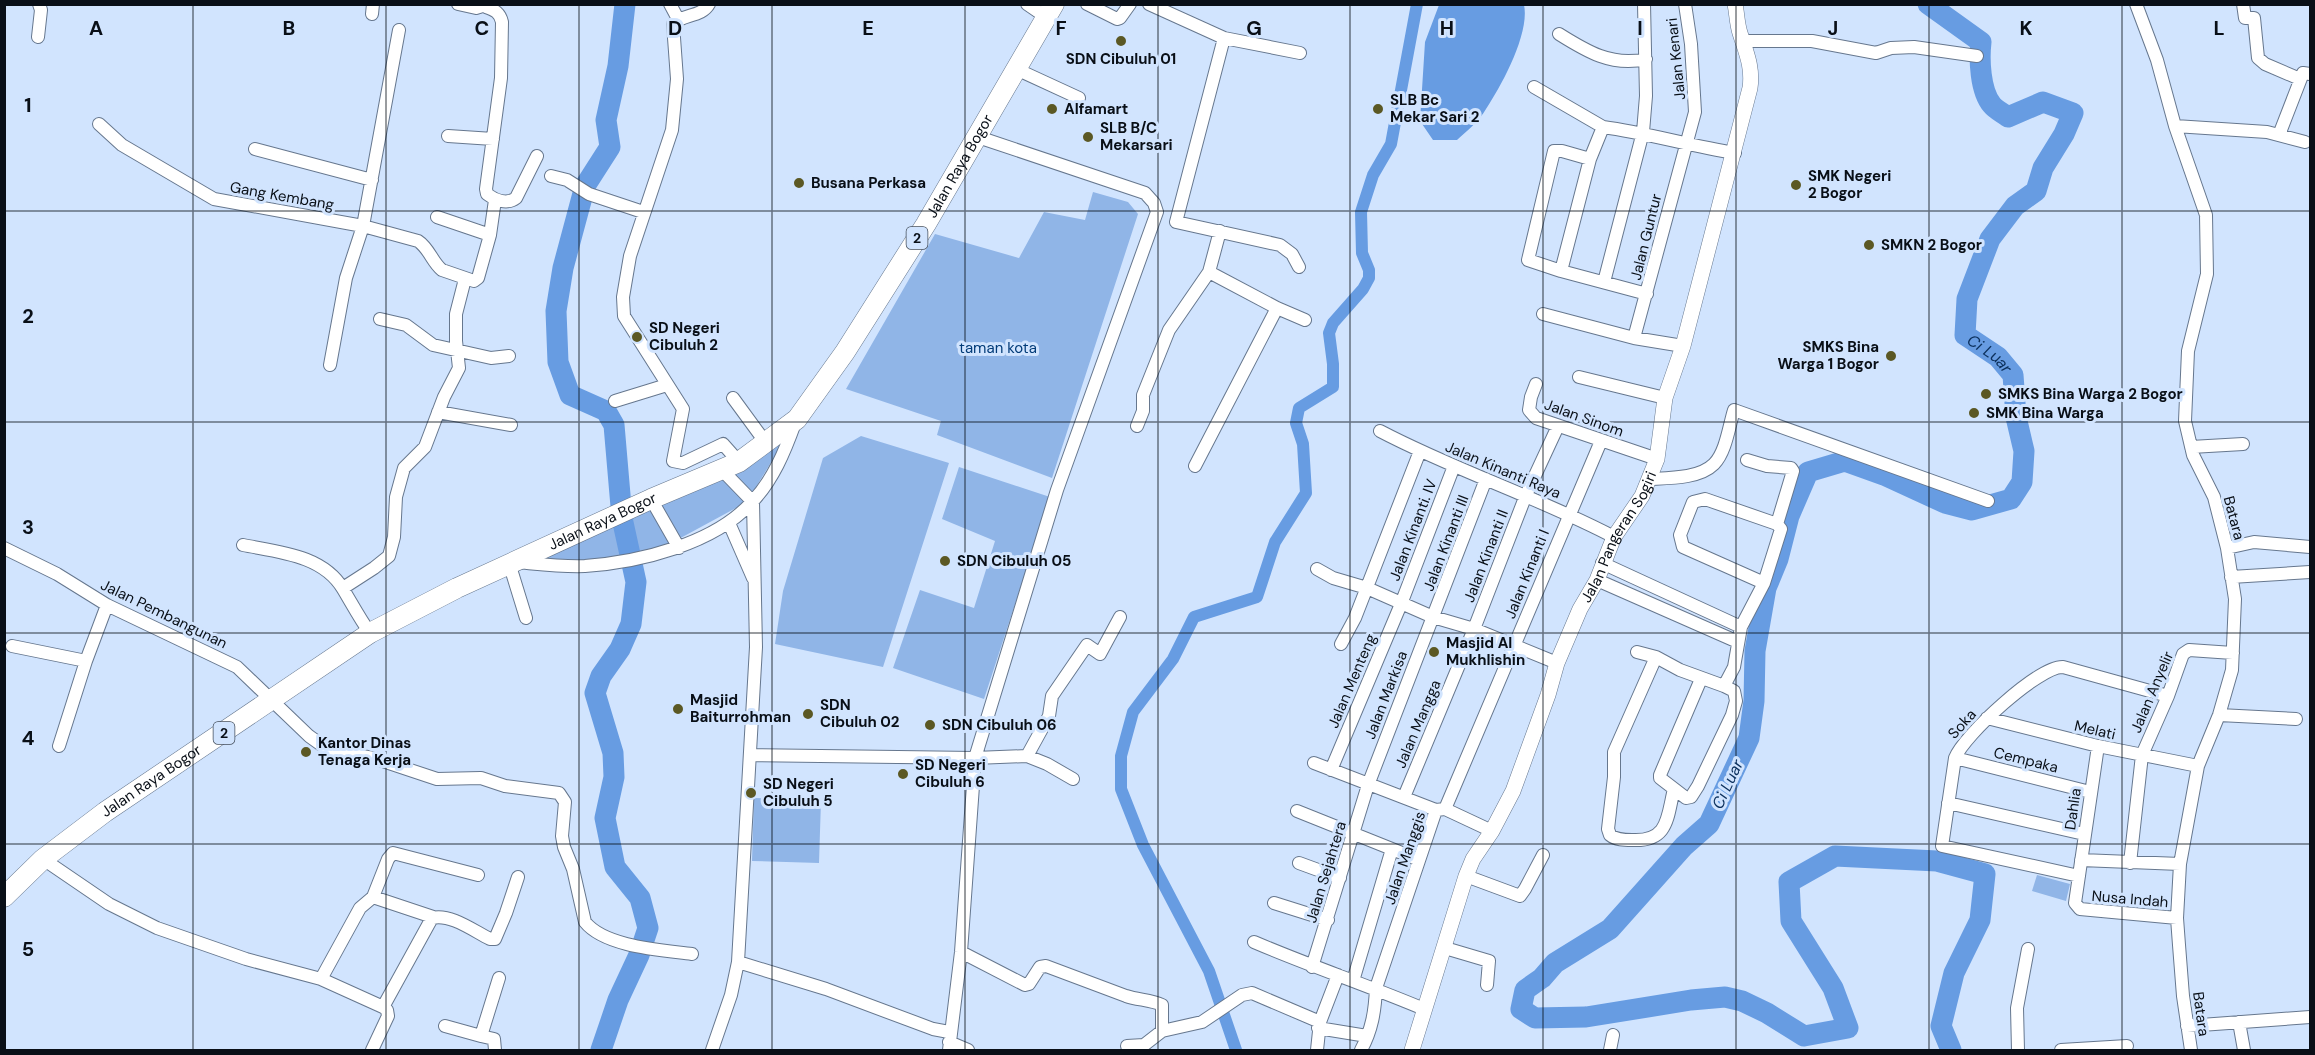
<svg xmlns="http://www.w3.org/2000/svg" width="2315" height="1055" viewBox="0 0 2315 1055" font-family="'DM Sans',sans-serif">
  <style>
    .green { fill: #90b5e7 }
    .water { fill: #679ce2 }
    .lines { fill: none; stroke-linecap: round; stroke-linejoin: round }
    .canal { stroke: #679ce2; stroke-width: 12 }
    .river { stroke: #679ce2; stroke-width: 21 }
    .minor-casing { stroke: #66778e; stroke-width: 14 }
    .tertiary-casing { stroke: #66778e; stroke-width: 16 }
    .trunk-casing { stroke: #66778e; stroke-width: 21 }
    .minor { stroke: #fff; stroke-width: 12 }
    .tertiary { stroke: #fff; stroke-width: 15 }
    .trunk { stroke: #fff; stroke-width: 20 }
    .grid { fill: none; stroke: #090f17; stroke-width: 1.5; stroke-opacity: 0.55 }
    .poi-dot { fill: #5b5824; stroke: #d1e4fe; stroke-width: 2 }
    .labels { text-anchor: middle; stroke-width: 6; stroke-linejoin: round; paint-order: stroke }
    .shield { fill: #d1e4fe; stroke: #454f5c; stroke-width: 1.5 }
    .shield-label { font-size: 14px; font-weight: bold; fill: #090f17 }
    .poi-label { font-size: 15px; font-weight: bold; fill: #090f17; stroke: #d1e4fe; text-anchor: start }
    .street-label { font-size: 15px; fill: #090f17; stroke: #d1e4fe }
    .park-label { font-size: 15px; fill: #023b78; stroke: #d1e4fe }
    .water-label { font-size: 16px; font-style: italic; fill: #0c305c; stroke: #d1e4fe }
    .grid-label { font-size: 20px; text-anchor: middle; font-weight: bold; fill: #090f17; stroke: #d1e4fe; stroke-width: 6; stroke-linejoin: round; paint-order: stroke }
  </style>
  <rect width="100%" height="100%" fill="#d1e4fe"/>
  <path class="green" d="M1093,192L1128,202L1138,214L1052,478L937,435L941,421L846,389L935,234L1019,258L1044,212L1085,220Z
    M861,436L949,463L883,667L775,644L783,591L823,458Z
    M782,444L747,502L664,547L595,561L524,562Z
    M959,467L1050,497L984,699L893,668L920,590L974,608L995,541L942,519Z
    M754,798L821,800L819,863L752,861Z
    M2037,875L2070,884L2066,901L2032,891Z"/>
  <path class="water" d="M1439,5H1524C1530,33 1502,85 1486,109C1479,121 1467,131 1457,140H1433L1420,121L1425,42Z"/>
  <g class="lines">
    <path class="canal" d="M1236,1050L1209,971L1143,845L1121,789V756L1133,712L1173,659L1194,617L1257,597L1275,542L1306,493L1303,444L1296,423L1299,408L1333,387V364L1329,333L1333,323L1363,289L1369,278V270L1362,253L1361,212L1373,175L1391,144L1417,4"/>
    <g class="river">
      <path id="s1" d="M1928,4L1981,42C1979,59 1980,91 1992,105C1996,110 2003,113 2008,117L2043,102L2073,113L2064,134L2043,168L2036,191L2015,206L1990,239L1967,299L1965,335L1998,357L2013,375L2016,417L2024,451L2022,482L2011,499L1972,510L1945,503L1884,475L1845,461L1808,472L1789,516L1778,559L1766,588L1755,651L1754,701L1749,738L1709,824L1684,846L1610,929L1555,963L1542,978L1525,990L1521,1009L1535,1018L1586,1017L1691,1000L1725,997L1742,1001L1767,1013L1804,1036L1848,1028L1833,988L1791,921L1789,882L1835,856L1937,861L1985,874L1980,920L1954,973L1941,1026L1951,1050"/>
      <path d="M601,1050L618,1000L639,955L648,928L640,898L615,867L605,818L614,777L613,753L595,693L601,676L620,649L631,624L636,582L622,518L614,425L606,411L570,395L558,362L556,311L563,268L585,186L610,147L606,120L618,66L625,4"/>
    </g>
    <g class="minor-casing">
      <path id="minor" d="M458,4L476,8L489,4
        M670,4L678,19
        M709,4C702,17 683,14 673,24L677,79L672,130L630,256L623,297L624,316L683,409L673,461L683,463L723,444L739,462
        M1027,4L1046,17
        M1087,4L1117,19L1120,18L1130,4
        M1149,4L1224,38L1300,53
        M2136,4L2157,60L2175,126L2206,215L2207,274L2188,351L2185,421L2193,455L2214,497L2227,548L2235,599L2232,670L2219,715L2198,766L2180,864L2177,918L2179,945L2183,996L2191,1050
        M2243,4L2245,18H2254L2258,58L2265,64L2300,79
        M486,7C495,10 500,13 502,22L501,78L486,189L487,194C495,200 507,205 516,198L537,156
        M372,14L373,4
        M1559,34C1586,51 1612,67 1646,59
        M38,37L41,10L39,4
        M1224,38L1176,222L1280,245L1292,254L1299,267
        M1743,41H1812L1876,53L1891,48L1914,47L1977,56
        M1016,69L1079,98
        M1534,87L1603,127
        M99,124L122,145L214,199L363,226L418,241C429,248 432,262 442,270L474,281L478,278L490,235L495,200
        M2175,126L2267,132L2305,142
        M2279,135L2303,73L2310,74
        M448,136L493,139
        M255,149L372,180
        M1590,159L1562,151H1554L1528,260L1561,271L1647,294
        M551,176L567,180L589,194L643,212
        M437,217L490,235
        M1561,271L1590,159L1603,127C1648,133 1690,146 1735,153
        M1209,272L1277,308L1305,320
        M1604,282L1643,132L1646,96L1644,4
        M1543,314L1634,338L1683,346
        M380,319L406,325L433,345L491,358L509,356
        M1634,338L1695,112L1691,44L1685,4
        M330,365L346,278L363,226L399,30
        M1579,377L1665,398
        M1536,384L1531,397L1529,410L1536,418L1657,459
        M733,398L766,443
        M615,401L667,385
        M438,412L511,425
        M1137,426L1143,411V395L1169,330L1209,272L1220,231
        M1380,431C1456,471 1538,497 1614,537
        M2191,447L2243,444
        M1195,466L1277,308
        M1649,479C1668,478 1699,479 1714,464C1726,452 1729,426 1734,410L1988,501
        M651,499L679,548
        M729,523L753,578
        M243,545C278,552 323,555 343,589C352,604 360,619 370,633
        M4,548L57,574L107,605L237,667L309,736L330,751L374,758L437,779L481,778L505,786L559,793L565,802L562,836L564,847L573,869L585,922C605,947 662,950 692,954
        M2227,548L2254,542L2310,547
        M517,562C539,564 562,567 585,566C640,562 714,544 752,502C773,480 785,451 795,423
        M1602,563L1741,627
        M510,566L526,618
        M1317,569L1333,578L1367,588L1433,617L1474,629L1557,663
        M2231,577L2310,572
        M1597,580L1738,642
        M1764,583L1683,547L1680,535L1693,502L1705,499L1777,524
        M343,588L374,568L389,556L394,537L396,497L404,468L425,447L444,397L459,368L456,341V314L465,279
        M1341,644L1355,618L1420,451
        M12,646L86,661
        M1637,652L1656,657L1680,670L1724,686
        M1656,657L1614,752V777L1608,829L1610,835C1616,840 1624,840 1632,840C1669,842 1667,817 1674,789
        M1701,679L1660,775V778L1686,798L1691,797L1698,786L1732,715L1736,701L1734,691L1724,686L1734,667L1741,627L1764,583L1781,529L1777,524L1793,471L1791,468L1767,466L1747,460
        M2219,715L2296,719
        M1987,718L2098,746L2198,766
        M59,746L86,661L107,605
        M2098,746L2075,903L2080,909L2177,918
        M752,755L975,758L1027,756L1047,764L1073,779
        M1027,756L1049,716L1052,696L1087,645L1100,654L1120,617
        M1955,758L2090,792
        M1314,763L1436,810
        M1331,770L1401,604L1454,466
        M1404,797L1474,629L1526,495L1558,426
        M1948,803L2084,834
        M1445,809L1492,831
        M1297,811L1392,849L1353,981
        M1392,849L1419,860
        M43,859L109,904L157,928L246,959L321,979L383,1007L387,1010L388,1016L372,1050
        M2081,860L2180,864
        M1299,863L1340,878
        M2130,863L2142,755L2168,696L2183,654L2189,650L2233,653
        M1466,876L1520,896L1525,889L1543,855
        M2079,876L1942,846L1955,758C1964,735 2039,666 2063,667L2168,696
        M373,897L388,859L393,853L478,875
        M1274,903L1328,920
        M1254,942C1310,966 1367,985 1424,1009
        M1445,948L1489,961L1487,985
        M961,952L1025,985L1029,984L1040,967L1046,966L1126,996C1138,1000 1151,1000 1162,1005V1031
        M738,962L826,989L933,1029L949,1032
        M1312,967L1368,785L1486,479
        M321,979L360,908L373,897L433,917
        M383,1007L432,918C450,913 474,931 490,939H495L506,913L518,877
        M2239,1022L2244,1050
        M445,1026L481,1036
        M2187,1026L2310,1017
        M1318,1028L1367,1036
        M949,1042L968,1050
        M1127,1046L1144,1045L1162,1031L1202,1022L1242,995L1252,993L1320,1022
        M495,1050L494,1039L481,1036L499,978
        M712,1050L731,995L738,962L756,647L753,502L722,470
        M949,1050L961,952L975,758L1057,490L1157,212L1154,203L1145,193L978,137
        M1317,1050L1320,1022L1338,975
        M1361,1050C1372,1030 1375,1011 1376,988L1436,810L1445,809L1601,441
        M1610,1050L1613,1035
        M2018,1050L2017,1008L2028,949
        M2061,1050L2127,1046"/>
    </g>
    <g class="tertiary-casing">
      <g id="tertiary">
        <path id="s2" d="M1412,1050L1466,876L1473,859L1492,831L1513,791L1548,695L1557,663L1580,609L1597,580L1614,537L1642,496L1657,459L1665,398L1683,346L1750,88C1753,67 1746,52 1740,33C1737,24 1737,14 1735,4"/>
      </g>
    </g>
    <g class="trunk-casing">
      <g id="trunk">
        <path id="s3" d="M4,897L43,859L105,812L370,633L457,588L651,499L739,462L797,419L845,352L926,224L1054,4"/>
      </g>
    </g>
    <use href="#minor" class="minor"/>
    <use href="#tertiary" class="tertiary"/>
    <use href="#trunk" class="trunk"/>
  </g>
  <path class="grid" d="M193,4V1050M386,4V1050M579,4V1050M772,4V1050M965,4V1050M1158,4V1050M1350,4V1050M1543,4V1050M1736,4V1050M1929,4V1050M2122,4V1050M4,211H2310M4,422H2310M4,633H2310M4,844H2310"/>
  <g class="poi-dot">
    <circle cx="1121" cy="41" r="6"/>
    <circle cx="1052" cy="109" r="6"/>
    <circle cx="1378" cy="109" r="6"/>
    <circle cx="1088" cy="137" r="6"/>
    <circle cx="799" cy="183" r="6"/>
    <circle cx="1796" cy="185" r="6"/>
    <circle cx="1869" cy="245" r="6"/>
    <circle cx="637" cy="337" r="6"/>
    <circle cx="1891" cy="356" r="6"/>
    <circle cx="1986" cy="394" r="6"/>
    <circle cx="1974" cy="413" r="6"/>
    <circle cx="945" cy="561" r="6"/>
    <circle cx="1434" cy="652" r="6"/>
    <circle cx="678" cy="709" r="6"/>
    <circle cx="808" cy="714" r="6"/>
    <circle cx="930" cy="725" r="6"/>
    <circle cx="306" cy="752" r="6"/>
    <circle cx="903" cy="774" r="6"/>
    <circle cx="751" cy="793" r="6"/>
  </g>
  <g class="labels">
    <g class="shield">
      <rect x="906.5" y="227" width="21" height="22" rx="4.5"/>
      <rect x="213.5" y="722" width="21" height="22" rx="4.5"/>
    </g>
    <g class="shield-label">
      <text x="917" y="243">2</text>
      <text x="224" y="738">2</text>
    </g>
    <g class="poi-label">
      <text x="1121" y="64" text-anchor="middle">SDN Cibuluh 01</text>
      <text x="1390" y="105">SLB Bc<tspan x="1390" dy="17">Mekar Sari 2</tspan></text>
      <text x="1064" y="114">Alfamart</text>
      <text x="1100" y="133">SLB B/C<tspan x="1100" dy="17">Mekarsari</tspan></text>
      <text x="1808" y="181">SMK Negeri<tspan x="1808" dy="17">2 Bogor</tspan></text>
      <text x="811" y="188">Busana Perkasa</text>
      <text x="1881" y="250">SMKN 2 Bogor</text>
      <text x="649" y="333">SD Negeri<tspan x="649" dy="17">Cibuluh 2</tspan></text>
      <text x="1879" y="352" text-anchor="end">SMKS Bina<tspan x="1879" dy="17">Warga 1 Bogor</tspan></text>
      <text x="1998" y="399">SMKS Bina Warga 2 Bogor</text>
      <text x="1986" y="418">SMK Bina Warga</text>
      <text x="957" y="566">SDN Cibuluh 05</text>
      <text x="1446" y="648">Masjid Al<tspan x="1446" dy="17">Mukhlishin</tspan></text>
      <text x="690" y="705">Masjid<tspan x="690" dy="17">Baiturrohman</tspan></text>
      <text x="820" y="710">SDN<tspan x="820" dy="17">Cibuluh 02</tspan></text>
      <text x="942" y="730">SDN Cibuluh 06</text>
      <text x="318" y="748">Kantor Dinas<tspan x="318" dy="17">Tenaga Kerja</tspan></text>
      <text x="915" y="770">SD Negeri<tspan x="915" dy="17">Cibuluh 6</tspan></text>
      <text x="763" y="789">SD Negeri<tspan x="763" dy="17">Cibuluh 5</tspan></text>
    </g>
    <g class="street-label">
      <text transform="translate(1676 59) rotate(-96)" y="5">Jalan Kenari</text>
      <text dy="5" stroke="none"><textPath href="#s3" startOffset="1232">Jalan Raya Bogor</textPath></text>
      <text transform="translate(282 196) rotate(10)" y="5">Gang Kembang</text>
      <text transform="translate(1646 237) rotate(-76)" y="5">Jalan Guntur</text>
      <text transform="translate(1584 418) rotate(20)" y="5">Jalan Sinom</text>
      <text transform="translate(1503 470) rotate(23)" y="5">Jalan Kinanti Raya</text>
      <text transform="translate(2234 518) rotate(75)" y="5">Batara</text>
      <text dy="5" stroke="none"><textPath href="#s3" startOffset="710">Jalan Raya Bogor</textPath></text>
      <text transform="translate(1413 530) rotate(-69)" y="5">Jalan Kinanti. IV</text>
      <text dy="5" stroke="none"><textPath href="#s2" startOffset="556">Jalan Pangeran Sogiri</textPath></text>
      <text transform="translate(1446 543) rotate(-69)" y="5">Jalan Kinanti III</text>
      <text transform="translate(1486 556) rotate(-69)" y="5">Jalan Kinanti II</text>
      <text transform="translate(1527 574) rotate(-68)" y="5">Jalan Kinanti I</text>
      <text transform="translate(164 614) rotate(26)" y="5">Jalan Pembangunan</text>
      <text transform="translate(1352 681) rotate(-67)" y="5">Jalan Menteng</text>
      <text transform="translate(2152 692) rotate(-67)" y="5">Jalan Anyelir</text>
      <text transform="translate(1386 695) rotate(-69)" y="5">Jalan Markisa</text>
      <text transform="translate(1418 724) rotate(-67)" y="5">Jalan Mangga</text>
      <text transform="translate(1962 724) rotate(-48)" y="5">Soka</text>
      <text transform="translate(2095 730) rotate(13)" y="5">Melati</text>
      <text transform="translate(2026 760) rotate(14)" y="5">Cempaka</text>
      <text dy="5" stroke="none"><textPath href="#s3" startOffset="188">Jalan Raya Bogor</textPath></text>
      <text transform="translate(2073 809) rotate(-82)" y="5">Dahlia</text>
      <text transform="translate(1405 858) rotate(-71)" y="5">Jalan Manggis</text>
      <text transform="translate(1326 872) rotate(-73)" y="5">Jalan Sejahtera</text>
      <text transform="translate(2130 899) rotate(5)" y="5">Nusa Indah</text>
      <text transform="translate(2201 1014) rotate(82)" y="5">Batara</text>
    </g>
    <g class="park-label">
      <text x="998" y="353">taman kota</text>
    </g>
    <g class="water-label">
      <text dy="6" stroke="none"><textPath href="#s1" startOffset="506">Ci Luar</textPath></text>
      <text transform="translate(1727 784) rotate(-65)" y="6">Ci Luar</text>
    </g>
  </g>
  <g class="grid-label">
    <text x="96" y="35">A</text>
    <text x="289" y="35">B</text>
    <text x="482" y="35">C</text>
    <text x="675" y="35">D</text>
    <text x="868" y="35">E</text>
    <text x="1061" y="35">F</text>
    <text x="1254" y="35">G</text>
    <text x="1447" y="35">H</text>
    <text x="1640" y="35">I</text>
    <text x="1833" y="35">J</text>
    <text x="2026" y="35">K</text>
    <text x="2219" y="35">L</text>
    <text x="28" y="112">1</text>
    <text x="28" y="323">2</text>
    <text x="28" y="534">3</text>
    <text x="28" y="745">4</text>
    <text x="28" y="956">5</text>
  </g>
  <rect width="2315" height="1055" fill="none" stroke="#090f17" stroke-width="12"/>
</svg>
